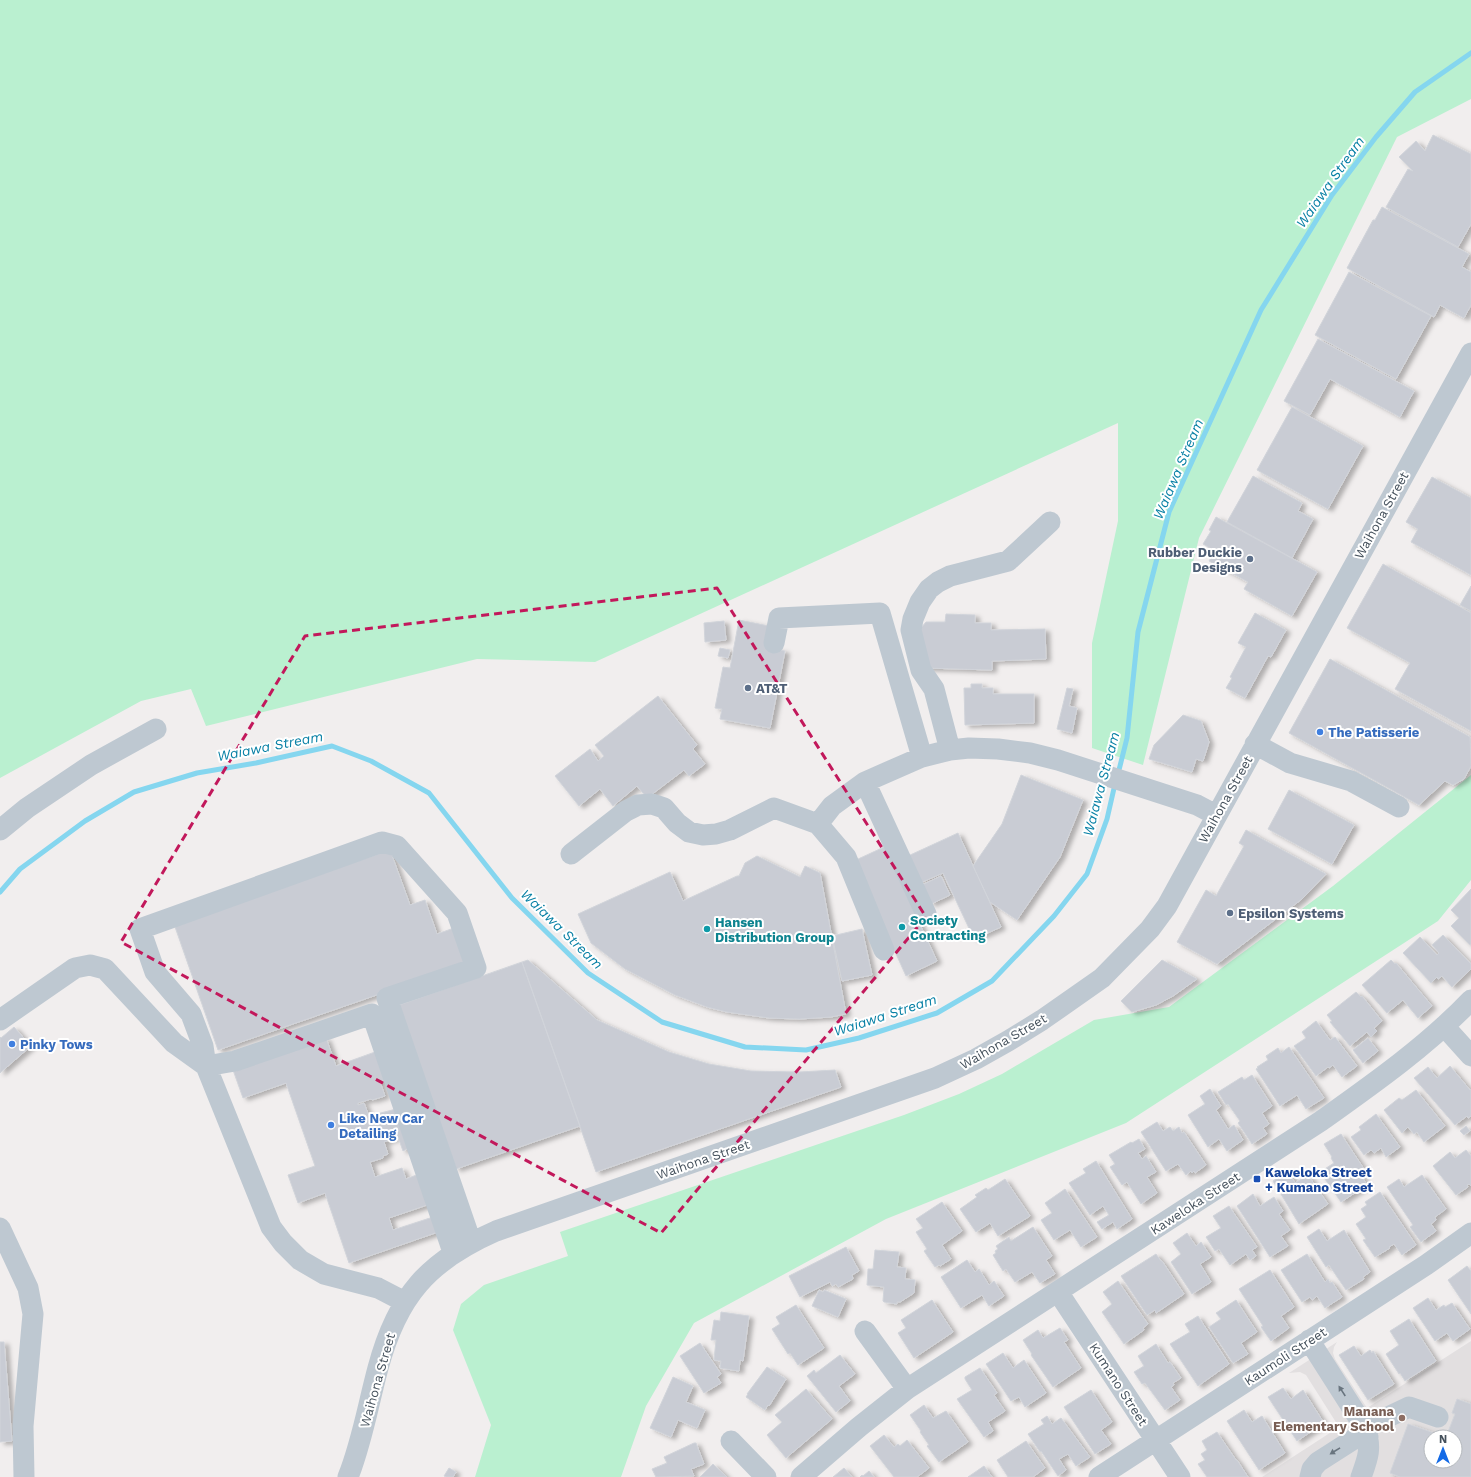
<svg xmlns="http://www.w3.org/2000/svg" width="1471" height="1477" viewBox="0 0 1471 1477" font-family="'Work Sans',sans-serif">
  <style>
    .education { fill: #e2dfe0; fill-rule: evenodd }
    .green { fill: #baf0d0 }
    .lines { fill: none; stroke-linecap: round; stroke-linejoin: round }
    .stream { stroke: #85d6ef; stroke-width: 5 }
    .building { fill: #c9ccd4; stroke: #d1d4da; filter: url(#shadow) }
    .minor { stroke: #bec8d1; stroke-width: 21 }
    .oneway { fill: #69757f }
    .marked { fill: none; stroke: #c2185b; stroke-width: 3; stroke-dasharray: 8 5; stroke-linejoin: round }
    .service-dot { fill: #5c6f8a; stroke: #fff; stroke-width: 1.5 }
    .shop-dot { fill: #3f7fe0; stroke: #fff; stroke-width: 1.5 }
    .culture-dot { fill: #0f9aa8; stroke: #fff; stroke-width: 1.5 }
    .transit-dot { fill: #1a4fb4; stroke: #fff; stroke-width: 1.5 }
    .education-dot { fill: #8d6e63; stroke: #fff; stroke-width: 1.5 }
    .labels { text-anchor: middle; stroke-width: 4; stroke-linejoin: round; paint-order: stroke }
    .street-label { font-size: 13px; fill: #45515c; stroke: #fff }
    .service-label { font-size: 13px; font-weight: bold; fill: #4e5e75; stroke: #fff; text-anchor: start }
    .shop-label { font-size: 13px; font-weight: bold; fill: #366cbe; stroke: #fff; text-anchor: start }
    .culture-label { font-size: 13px; font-weight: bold; fill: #0d838f; stroke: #fff; text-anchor: start }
    .transit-label { font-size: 13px; font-weight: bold; fill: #164399; stroke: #fff; text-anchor: start }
    .education-label { font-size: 13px; font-weight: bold; fill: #785e54; stroke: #fff; text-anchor: end }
    .water-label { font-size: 14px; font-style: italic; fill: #0880a5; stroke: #fff }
  </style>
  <defs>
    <filter id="shadow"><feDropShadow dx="4.5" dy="2.5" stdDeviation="2" flood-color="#0004"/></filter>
  </defs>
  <rect width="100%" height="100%" fill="#f1eeee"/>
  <path class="education" d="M1471,1341V1477H1262L1339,1427L1306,1375L1300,1372L1289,1373L1337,1342L1334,1347L1333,1353L1335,1359L1367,1408ZM1431,1437H1455V1461H1431Z"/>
  <path class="green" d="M0,0H1471V99L1397,137L1199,538L1143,765L1092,748V643L1118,521V423L595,662L477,659L206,726L191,689L141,701L0,778Z
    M1471,775V880L1438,921L1126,1123L886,1219L694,1323L646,1406L621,1477H475L491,1425L453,1330L461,1304L484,1285L568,1256L560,1232L904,1115L959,1094L1002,1074L1094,1020L1169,1007L1333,886Z"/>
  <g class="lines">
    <path class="stream" d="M1118,774L1127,738L1138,632L1169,512L1261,310L1332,195L1376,137L1415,92L1471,53
      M0,892L20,869L85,821L134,792L197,773L256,763L332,746L371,761L429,793L512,898L588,973L662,1022L745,1047L806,1050L859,1038L937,1013L992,981L1054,916L1087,874L1107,819L1115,784"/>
  </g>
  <path class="building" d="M1433,135L1471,154V224L1458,247L1386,207L1408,169L1413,171L1399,157L1416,141L1425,151Z
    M1382,207L1469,254L1462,267L1471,272V305L1464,318L1440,305L1434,317L1347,268L1373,220H1375Z
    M1349,272L1431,316L1396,379L1315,335Z
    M1318,339L1414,391L1400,417L1330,379L1310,415L1284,401Z
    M1292,407L1363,446L1328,509L1257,470Z
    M1253,476L1302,503L1298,511L1313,519L1292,558L1227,522Z
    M1432,477L1471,498V575L1411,542L1418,529L1406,522Z
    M1216,517L1317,572L1292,616L1244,589L1248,582L1209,561L1215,551L1203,544L1211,531L1209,530Z
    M1383,564L1471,613V731L1395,689L1410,663L1347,628Z
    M1471,586V611L1460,605Z
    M1255,613L1286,630L1271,657L1268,656L1245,698L1226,688L1232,678L1230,677L1246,647L1238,643Z
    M946,614L975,615V623H991V630L1045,629L1046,659L992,661V670L926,668L920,629L926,622H945Z
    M739,620L769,626L765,647L785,651L770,728L720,719L722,709L715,708L723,667L730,668Z
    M724,621L726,640L705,642L704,623Z
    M720,648L730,650L728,658L718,656Z
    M1330,659L1470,737L1471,766L1464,779L1453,785L1445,781L1419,805L1289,733Z
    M971,684H982V688H993V694H1034V723L965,725L964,688H971Z
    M1067,688L1073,689L1069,706L1077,708L1072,733L1057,729Z
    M658,696L697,745L693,749L705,764L689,776L684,770L647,798L637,786L613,806L600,789L579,806L555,776L590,749L598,761L604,756L595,745Z
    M1183,715L1201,721L1209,742L1203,761L1196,759L1192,772L1149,759L1154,745Z
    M1021,775L1083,800L1060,857L1017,920L990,902L973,866L1002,824Z
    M1289,790L1354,825L1332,864L1268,829Z
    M1246,830L1326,874L1302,899L1217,964L1177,942L1206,890L1216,896L1244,846L1239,843Z
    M958,833L1001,927L974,939L943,873L920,883L908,856Z
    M884,847L937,961L906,976L868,892L856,860Z
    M390,850L410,905L425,900L437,934L454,928L466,964L218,1050L174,924Z
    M757,856L800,877L805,866L820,873L846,1014L831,1017L799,1019L769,1018L727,1012L707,1007L675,995L625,969L591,943L578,914L670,872L683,901L737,876H739L745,863Z
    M941,876L950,895L931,904L922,885Z
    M1471,889V944L1470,945L1451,926L1459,918L1451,910Z
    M862,929L872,975L842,981L832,936Z
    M1443,935L1471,964V969L1452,987L1442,976L1438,979L1437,977L1431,983L1403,953L1420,937L1437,955L1439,953L1432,945Z
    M528,960L597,1020L669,1052L709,1064L751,1071L799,1072L835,1070L841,1087L596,1172L522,962Z
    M1162,960L1197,979L1173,996L1156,1005L1132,1012L1121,1001Z
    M1391,960L1395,964L1396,963L1432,1006L1418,1018L1403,1000L1387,1013L1362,985Z
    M522,962L580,1126L456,1169L399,1005Z
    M1356,992L1361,997L1362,996L1382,1021L1374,1028L1377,1031L1371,1037L1367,1032L1350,1046L1330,1022L1332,1021L1327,1015Z
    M1316,1021L1330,1040L1335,1037L1357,1066L1342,1077L1333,1065L1329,1068L1328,1067L1316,1076L1294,1046L1306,1038L1302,1032Z
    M14,1027L31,1046L0,1073V1037L1,1038Z
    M326,1038L336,1066L375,1052L385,1080L380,1082L385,1096L372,1100L371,1099L358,1103V1105L364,1103L369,1116L396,1109L409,1148L403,1151L398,1137L384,1142L388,1154L383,1156V1158L370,1162L375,1177L402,1168L406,1179L419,1174L430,1204L389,1218L393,1230L433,1217L438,1232L349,1263L325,1193L298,1203L288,1175L315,1166L286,1083L243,1098L233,1070Z
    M1368,1038L1378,1051L1363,1063L1353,1050Z
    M1289,1047L1324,1098L1306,1109L1297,1095L1280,1106L1256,1069L1258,1068L1257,1067L1268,1060L1266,1056L1278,1048L1281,1053Z
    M1450,1066L1470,1090L1471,1089V1116L1468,1118L1467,1116L1455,1125L1414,1078L1428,1067L1437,1078Z
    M1252,1075L1272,1106L1262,1113L1269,1124L1263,1128L1267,1134L1252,1144L1238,1123L1240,1121L1228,1104L1226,1105L1218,1092L1242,1077L1244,1080Z
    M1210,1089L1221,1106L1216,1110L1228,1129L1234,1125L1243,1140L1227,1151L1219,1139L1208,1147L1188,1115L1205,1104L1200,1096Z
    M1416,1090L1445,1126L1424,1142L1417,1132L1414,1134L1408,1127L1402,1133L1384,1110L1399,1098L1402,1100Z
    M1376,1114L1400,1147L1386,1157L1381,1148L1374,1153L1371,1150L1364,1155L1351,1137L1361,1130L1359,1127Z
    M1157,1122L1163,1131L1170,1127L1173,1131L1179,1127L1182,1133L1184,1132L1206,1165L1195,1173L1194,1171L1192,1173L1191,1171L1186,1175L1178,1164L1166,1171L1141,1132Z
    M1466,1126L1470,1131L1464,1135L1460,1131Z
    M1341,1134L1364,1169L1359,1172L1367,1185L1341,1202L1320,1172L1334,1163L1331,1158L1332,1157L1324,1144Z
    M1139,1139L1145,1149L1138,1153L1142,1159L1146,1156L1156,1172L1147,1177L1157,1193L1141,1204L1127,1182L1122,1185L1110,1167L1115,1164L1109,1155L1131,1142L1132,1143Z
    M1466,1150L1471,1156V1186L1469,1184L1467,1185L1468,1187L1456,1195L1433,1166L1450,1152L1455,1158Z
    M1096,1161L1132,1219L1117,1229L1113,1222L1102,1229L1097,1222L1109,1215L1103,1206L1090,1215L1069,1183L1086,1173L1083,1169Z
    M1288,1171L1295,1183L1308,1175L1328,1204L1299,1224L1273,1181Z
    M1422,1175L1446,1209L1435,1217L1436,1220L1431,1224L1436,1231L1421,1242L1410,1227L1413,1225L1387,1187L1399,1179L1404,1187Z
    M1005,1179L1030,1216L998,1236L990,1223L976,1232L960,1209L977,1197L975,1195L986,1188L988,1190Z
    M1065,1189L1097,1237L1081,1247L1070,1230L1054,1240L1041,1220L1052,1213L1045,1203Z
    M1380,1192L1416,1245L1402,1255L1394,1244L1389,1247L1390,1248L1375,1257L1363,1240L1366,1239L1356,1224L1366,1217L1361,1209L1367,1205L1365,1202Z
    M1253,1194L1260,1206L1274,1197L1283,1211L1279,1214L1290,1230L1281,1236L1288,1246L1270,1257L1237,1206Z
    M942,1202L962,1231L942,1245L951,1259L940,1266L939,1265L935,1267L924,1251L927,1249L916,1232L923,1228L916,1219Z
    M1229,1206L1257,1247L1252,1250L1256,1256L1250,1260L1246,1254L1230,1265L1219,1249L1215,1251L1206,1237L1221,1228L1213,1216Z
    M1033,1227L1052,1256L1046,1260L1055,1274L1040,1283L1032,1272L1015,1282L1006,1269L1003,1271L993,1255L996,1253L995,1251L998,1249L996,1246L1009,1237L1011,1241Z
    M1319,1229L1327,1241L1344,1230L1370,1272L1363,1277L1364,1279L1346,1290L1329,1265L1326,1267L1307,1237Z
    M1187,1233L1196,1246L1201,1242L1211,1257L1200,1264L1211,1282L1192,1294L1171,1262L1181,1254L1173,1243Z
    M846,1247L859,1271L852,1275L853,1279L838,1287L836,1284L832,1286L830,1282L800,1297L789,1276Z
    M875,1250L899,1252L897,1267L906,1268L905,1279L915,1280L914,1293L900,1302H897V1304L884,1302L883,1301L884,1287L867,1285L868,1269H873Z
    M1156,1254L1161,1261H1162L1184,1294L1156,1313L1155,1310L1147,1315L1121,1276Z
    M1307,1254L1325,1282L1328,1279L1330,1283L1332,1282L1342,1297L1325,1308L1317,1296L1312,1300L1310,1297L1302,1302L1281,1270Z
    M967,1260L975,1272L979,1269L989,1285L994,1281L1004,1296L989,1306L982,1295L961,1308L941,1277Z
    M1467,1266L1471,1271V1314L1448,1280Z
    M1270,1270L1294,1307L1281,1316L1289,1328L1271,1341L1261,1327L1263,1326L1239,1289Z
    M1118,1281L1148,1324L1143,1328L1144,1330L1124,1344L1102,1312L1112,1304L1103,1292Z
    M819,1290L823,1292L824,1290L846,1299L838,1317L812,1306Z
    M1428,1298L1436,1310L1444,1305L1445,1307L1452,1303L1470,1329L1453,1341L1447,1333L1435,1341L1413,1308Z
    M932,1300L953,1332L914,1358L898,1333L906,1328L901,1320Z
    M1236,1300L1257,1332L1241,1343L1248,1354L1233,1363L1209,1327L1221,1319L1216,1313Z
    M796,1305L824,1348L798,1365L790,1353L788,1354L772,1329L780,1324L776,1317Z
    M721,1312L749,1316L743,1361L740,1360L739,1371L720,1368L721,1361L714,1360L716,1340H711L714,1320L720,1321Z
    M1198,1316L1229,1364L1198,1386L1170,1344L1190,1332L1185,1324Z
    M1409,1319L1436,1361L1405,1381L1400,1373L1399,1374L1386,1354L1399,1345L1390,1331Z
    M1060,1328L1068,1340L1064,1342L1081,1368L1053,1387L1031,1355L1032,1354L1023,1340L1038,1330L1043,1338Z
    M0,1342H4L12,1441L0,1442Z
    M700,1343L721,1374L717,1377L721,1383L704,1393L680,1356Z
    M1156,1344L1168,1363L1170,1362L1181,1378L1173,1383L1174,1385L1171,1387L1180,1400L1165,1410L1145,1383L1142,1384L1134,1372L1144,1366L1138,1356Z
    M1354,1346L1361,1356L1370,1350L1372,1353L1373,1351L1394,1384L1368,1400L1339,1355Z
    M1003,1353L1013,1368L1024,1360L1046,1393L1025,1407L1019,1397L1011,1401L986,1364Z
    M840,1355L855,1374L839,1386L850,1401L836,1412L807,1376L814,1370L816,1373Z
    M767,1367L786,1379L769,1406L768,1405L765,1410L746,1397L748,1394H747Z
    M980,1368L997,1393L994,1395L1005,1411L988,1422L993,1431L984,1437L957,1399L972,1390L965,1379V1377Z
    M673,1377L693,1386L686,1402L705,1410L697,1428L678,1420L671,1437L650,1428Z
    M1283,1388L1291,1399L1303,1390L1324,1423L1297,1441L1268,1397Z
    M806,1389L832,1419L786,1458L767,1435L782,1422L775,1415Z
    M1091,1390L1112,1422L1101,1430L1111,1444L1095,1454L1064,1407Z
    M1457,1399L1471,1404V1477H1400L1390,1473L1408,1424L1446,1437H1431V1461H1455V1437H1446L1455,1414L1452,1413Z
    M924,1405L933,1418L946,1411L968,1442L939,1462L927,1446L929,1445L920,1432L921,1431L910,1415Z
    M1244,1410L1252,1422L1262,1416L1285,1453L1259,1470L1227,1421Z
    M1047,1416L1052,1424L1061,1418L1090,1457L1076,1466L1068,1454L1059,1459L1066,1470L1058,1476L1041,1451L1040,1452L1028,1434L1044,1424L1041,1420Z
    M1217,1432L1236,1460H1237L1248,1477H1207L1198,1464L1205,1460L1201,1454L1207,1450L1202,1441Z
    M884,1435L894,1447L898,1444L900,1446L907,1440L929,1468L917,1477H894L870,1446Z
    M1026,1441L1045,1468L1033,1477H1008L997,1460Z
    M694,1443H696L704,1464L691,1469L694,1476L656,1477L652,1469L667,1463L664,1457Z
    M713,1464L727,1477H700Z
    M984,1466L992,1477H968Z
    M449,1468L456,1472L453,1477H446L444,1476Z
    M844,1468L852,1477H833Z
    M869,1471L874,1477H860L862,1475L863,1476Z"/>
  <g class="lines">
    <path class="minor" d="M774,643L779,618L880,613L922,757
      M1255,744L1290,763L1351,781L1399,807
      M950,750L934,689L921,670L911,630L913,619L920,602L929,589L938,582L950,576L1008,561L1050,522
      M865,782L926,914
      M818,824L832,806L865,782L922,757L950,750L969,748L998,749L1030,753L1058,760L1197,805L1216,815
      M0,830L27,808L91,765L156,729
      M571,854L626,811L638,805L652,804L664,808L677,823L689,832L703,835L716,834L730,830L774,808L818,824L846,857L884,950
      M0,1020L75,968L90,965L105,969L174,1043L206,1066L271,1227L283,1243L300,1260L324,1274L378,1288L405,1302
      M1444,1026L1471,1056
      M0,1228L28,1288L33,1314L23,1426L24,1477
      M453,1252L372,1014L235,1061L206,1066L203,1046L191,1014L155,972L140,929L382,842L397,846L457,913L476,968L387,998L471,1242
      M1058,1292L1180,1477
      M865,1331L907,1389
      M1309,1340L1365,1428C1372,1448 1368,1458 1361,1477
      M1365,1428L1409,1407L1438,1417
      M731,1441L766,1477
      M348,1477C362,1442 368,1405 378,1368C397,1296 428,1261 496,1231L935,1078L976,1059L1008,1041L1042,1020L1102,978L1150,929L1167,906L1471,353
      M801,1477L859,1427L907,1389L1321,1121C1373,1084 1427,1046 1471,1000
      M1099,1477L1426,1265L1471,1233
      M1310,1477L1312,1469L1318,1462L1354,1439L1368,1437"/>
  </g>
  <defs><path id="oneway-solid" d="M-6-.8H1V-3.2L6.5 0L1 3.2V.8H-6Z"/></defs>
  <g class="oneway">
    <use href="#oneway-solid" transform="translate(1342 1391) rotate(-123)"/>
    <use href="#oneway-solid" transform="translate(1335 1451) rotate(148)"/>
  </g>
  <path class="marked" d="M717,588L926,917L661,1233L121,942L305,636Z"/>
  <g class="service-dot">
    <circle cx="1250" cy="559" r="4"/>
    <circle cx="748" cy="688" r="4"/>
    <circle cx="1230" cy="913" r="4"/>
  </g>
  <g class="shop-dot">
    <circle cx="1320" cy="732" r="4"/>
    <circle cx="12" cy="1044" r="4"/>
    <circle cx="331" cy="1125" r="4"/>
  </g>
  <g class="culture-dot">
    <circle cx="902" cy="927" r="4"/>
    <circle cx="707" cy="929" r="4"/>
  </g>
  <rect class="transit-dot" x="1253" y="1175" width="8" height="8" rx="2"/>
  <circle class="education-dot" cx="1402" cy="1418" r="4"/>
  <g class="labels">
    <g class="street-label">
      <text transform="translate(1381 515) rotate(-61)" y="5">Waihona Street</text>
      <text transform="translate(1225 799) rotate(-61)" y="5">Waihona Street</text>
      <text transform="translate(1003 1041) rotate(-30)" y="5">Waihona Street</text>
      <text transform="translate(703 1159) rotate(-19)" y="5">Waihona Street</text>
      <text transform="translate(1195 1203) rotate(-33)" y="5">Kaweloka Street</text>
      <text transform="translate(1285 1356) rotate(-33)" y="5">Kaumoli Street</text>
      <text transform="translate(377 1380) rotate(-74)" y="5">Waihona Street</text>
      <text transform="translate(1119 1384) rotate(57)" y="5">Kumano Street</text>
    </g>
    <g class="service-label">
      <text x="1242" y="557" text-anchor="end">Rubber Duckie<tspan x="1242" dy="15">Designs</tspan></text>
      <text x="756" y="693">AT&amp;T</text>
      <text x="1238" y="918">Epsilon Systems</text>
    </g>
    <g class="shop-label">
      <text x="1328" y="737">The Patisserie</text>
      <text x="20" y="1049">Pinky Tows</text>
      <text x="339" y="1123">Like New Car<tspan x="339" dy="15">Detailing</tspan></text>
    </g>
    <g class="culture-label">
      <text x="910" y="925">Society<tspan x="910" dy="15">Contracting</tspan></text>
      <text x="715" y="927">Hansen<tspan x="715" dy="15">Distribution Group</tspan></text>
    </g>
    <g class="transit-label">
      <text x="1265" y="1177">Kaweloka Street<tspan x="1265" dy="15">+ Kumano Street</tspan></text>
    </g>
    <g class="education-label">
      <text x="1394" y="1416">Manana<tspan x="1394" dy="15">Elementary School</tspan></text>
    </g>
    <g class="water-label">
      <text transform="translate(1330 182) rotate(-55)" y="5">Waiawa Stream</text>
      <text transform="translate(1178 469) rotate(-67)" y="5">Waiawa Stream</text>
      <text transform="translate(270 746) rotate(-11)" y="5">Waiawa Stream</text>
      <text transform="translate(1101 784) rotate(-75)" y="5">Waiawa Stream</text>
      <text transform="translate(562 929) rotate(44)" y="5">Waiawa Stream</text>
      <text transform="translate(885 1015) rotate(-18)" y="5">Waiawa Stream</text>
    </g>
  </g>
  <g transform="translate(1443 1449)"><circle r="19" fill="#ffffff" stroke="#b5b9be"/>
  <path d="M0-3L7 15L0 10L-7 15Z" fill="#136ae6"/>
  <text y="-6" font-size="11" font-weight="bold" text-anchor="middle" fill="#45515c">N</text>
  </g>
</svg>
